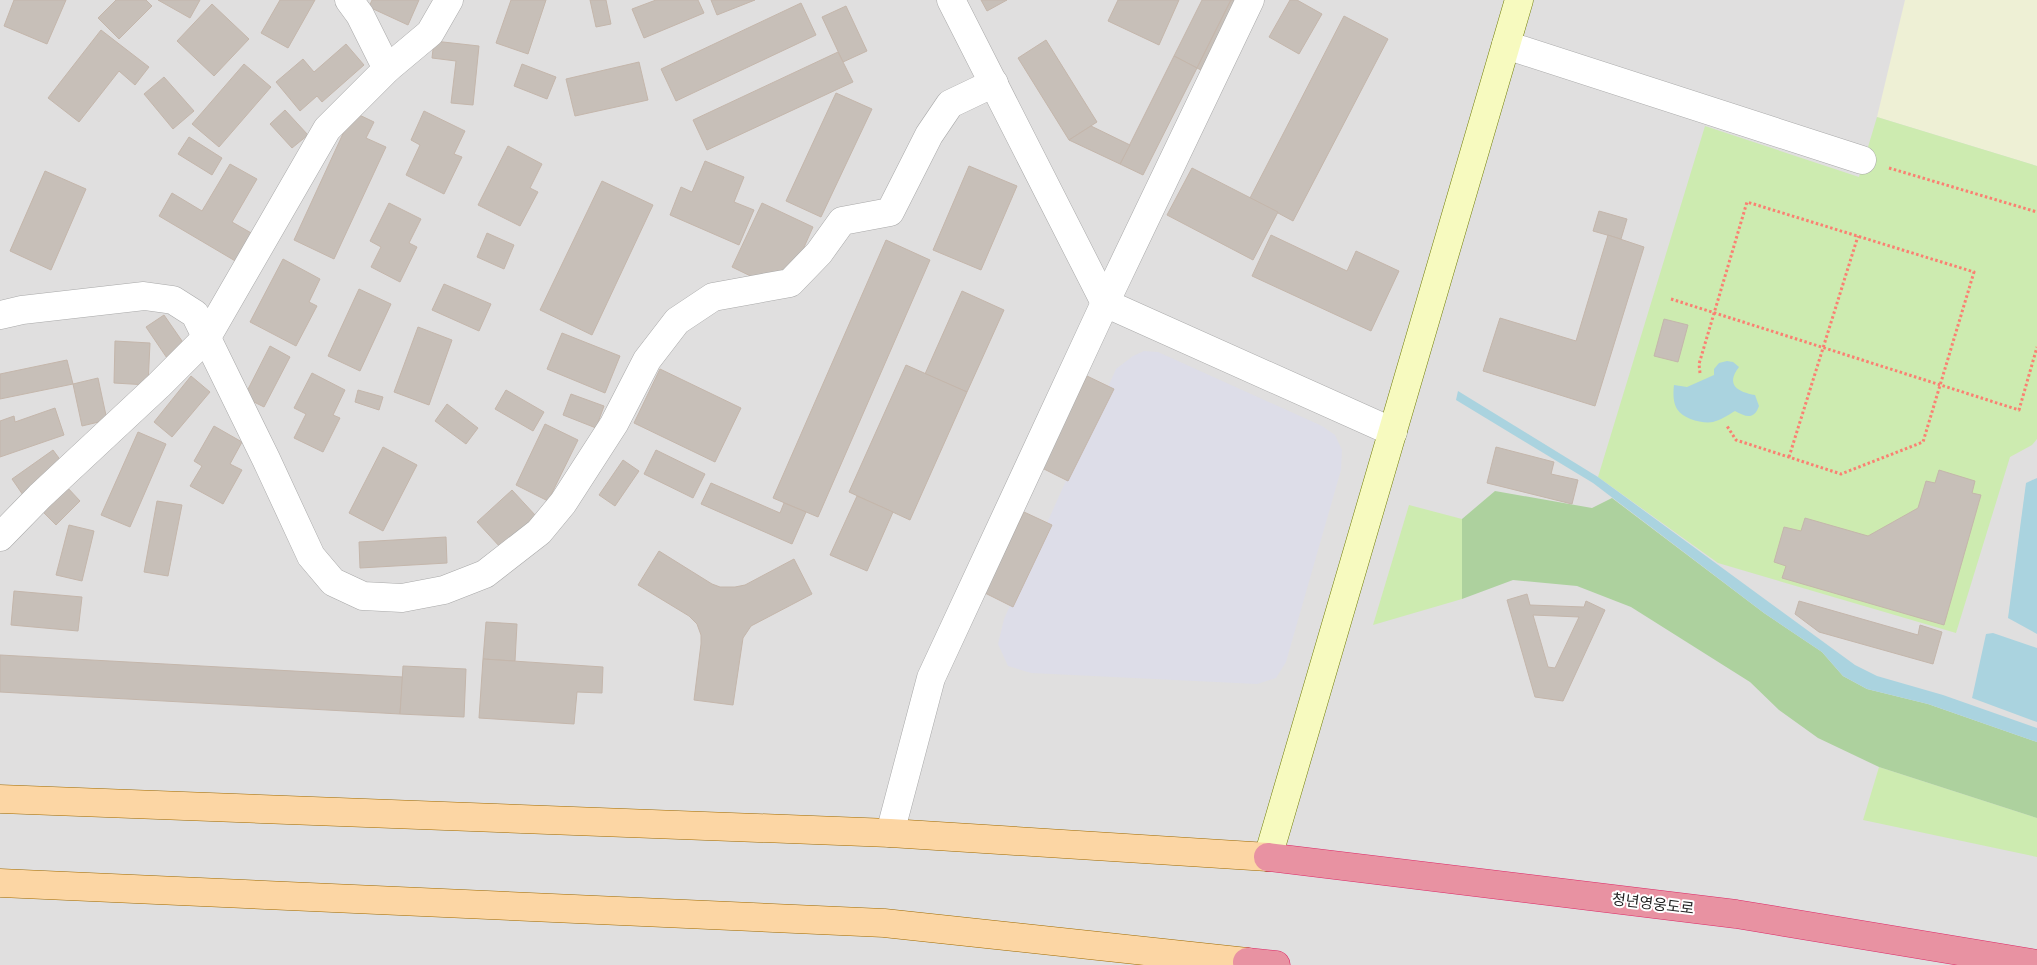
<svg xmlns="http://www.w3.org/2000/svg" width="2037" height="965" font-family="'PT Sans','Noto Sans KR',sans-serif">
	<style>
		.residential { fill: #e0dfdf }
		.farmland { fill: #eef0d5 }
		.grass { fill: #cdebb0 }
		.forest { fill: #add19e }
		.plaza { fill: #dddde8 }
		.water { fill: #aad3df }
		.building { fill: #c7bfb8; stroke: #c4b6ab; fill-rule: evenodd }
		.lines { fill: none; stroke-linecap: round; stroke-linejoin: round }
		.street-casing { stroke: #a9a9a9; stroke-width: 29 }
		.secondary-casing { stroke: #707d05; stroke-width: 29 }
		.primary-casing { stroke: #a06b00; stroke-width: 29 }
		.highway-casing { stroke: #dc2a67; stroke-width: 29 }
		.path { stroke: #fa8072; stroke-width: 3; stroke-dasharray: 2.5 2.5; stroke-linecap: butt }
		.street { stroke: #fff; stroke-width: 28 }
		.secondary { stroke: #f7fabf; stroke-width: 28 }
		.primary { stroke: #fcd6a4; stroke-width: 28 }
		.highway { stroke: #e892a2; stroke-width: 28 }
		.labels { text-anchor: middle; stroke-width: 4; stroke-linejoin: round; paint-order: stroke }
		.street-label { font-size: 15px; fill: #222; stroke: #fff }
	</style>
	<rect width="100%" height="100%" fill="#f2efe9"/>
	<!-- residential -->
	<rect class="residential" x="0" y="0" width="2037" height="965"/>
	<!-- farmland -->
	<polygon class="farmland" points="1905,0 2037,0 2037,166 1877,117"/>
	<!-- grass -->
	<g class="grass">
		<polygon points="1877,117 2037,166 2037,439 2032,445 2010,457 1956,633 1718,563 1598,477 1705,126 1859,177"/>
		<polygon points="1409,505 1462,519 1462,599 1373,625"/>
		<polygon points="1879,767 2037,818 2037,857 1863,820"/>
	</g>
	<!-- forest -->
	<polygon class="forest" points="1495,491 1592,508 1612,498 1764,613 1822,652 1843,676 1867,689 1928,704 2037,742 2037,818 1879,767 1818,738 1779,710 1750,682 1631,607 1577,586 1513,580 1462,599 1462,519"/>
	<!-- plaza -->
	<polygon class="plaza" points="1144,351 1158,352 1322,426 1335,435 1342,450 1341,470 1286,662 1276,678 1257,684 1031,673 1008,666 998,644 1004,619 1116,369 1133,356"/>
	<!-- water -->
	<g class="water">
		<path d="M1727 361 1733 362 1739 367C1725 385 1738 392 1755 395L1759 406C1754 420 1746 417 1735 411 1728 415 1721 420 1713 422 1703 424 1683 419 1677 409 1673 402 1673 393 1674 385L1687 387 1714 375V369L1719 363Z"/>
		<polygon points="1458,391 1598,477 1855,665 1877,676 1943,695 2037,728 2037,742 1928,704 1867,689 1843,676 1822,652 1764,613 1593,483 1456,400"/>
		<polygon points="2037,478 2037,634 2008,618 2026,483"/>
		<polygon points="1993,633 2037,648 2037,722 1972,698 1986,634"/>
	</g>
	<!-- building -->
	<g class="building">
		<polygon points="14,0 66,0 47,44 4,26"/>
		<polygon points="116,0 146,0 152,6 119,39 98,18"/>
		<polygon points="158,0 200,0 190,18"/>
		<polygon points="280,0 315,0 288,48 261,33"/>
		<polygon points="372,0 419,0 408,25 369,7"/>
		<polygon points="511,0 546,0 528,54 496,43"/>
		<polygon points="590,0 606,0 611,24 596,27"/>
		<polygon points="656,0 698,0 704,13 644,38 632,9"/>
		<polygon points="711,0 755,0 717,15"/>
		<polygon points="981,0 1007,0 987,11"/>
		<polygon points="1118,0 1179,0 1159,45 1108,21"/>
		<polygon points="1202,0 1231,0 1197,68 1174,56"/>
		<polygon points="1231,0 1258,0 1219,79 1197,68"/>
		<polygon points="1290,0 1297,0 1322,14 1299,54 1269,37"/>
		<polygon points="801,3 816,35 676,101 661,69"/>
		<polygon points="212,4 249,39 214,76 177,41"/>
		<polygon points="846,6 867,51 843,62 822,17"/>
		<polygon points="1344,16 1388,39 1293,221 1250,198"/>
		<polygon points="101,30 149,67 135,85 119,71 79,122 48,98"/>
		<polygon points="1046,40 1097,122 1069,140 1018,58"/>
		<polygon points="434,41 479,46 473,105 451,103 456,61 432,58"/>
		<polygon points="346,44 364,65 322,102 317,96 300,111 276,82 303,59 314,72"/>
		<polygon points="838,52 853,82 707,150 693,120"/>
		<polygon points="1174,56 1197,68 1143,175 1120,164"/>
		<polygon points="639,62 648,100 575,116 566,79"/>
		<polygon points="244,64 271,87 219,147 192,124"/>
		<polygon points="522,64 556,77 547,99 514,86"/>
		<polygon points="164,77 194,111 173,129 144,94"/>
		<polygon points="836,93 872,109 821,217 786,201"/>
		<polygon points="285,110 308,135 292,148 270,124"/>
		<polygon points="424,111 465,131 454,154 462,157 444,194 406,175 420,145 411,140"/>
		<polygon points="353,112 374,122 366,138 386,147 334,259 294,240"/>
		<polygon points="1091,126 1130,145 1120,164 1069,140"/>
		<polygon points="189,137 222,158 212,175 178,154"/>
		<polygon points="508,146 542,164 530,188 538,192 520,226 478,205"/>
		<polygon points="705,161 744,177 734,202 754,210 739,245 670,215 681,187 692,192"/>
		<polygon points="230,164 257,179 232,222 253,234 237,262 159,216 172,193 202,211"/>
		<polygon points="969,166 1017,186 981,270 933,250"/>
		<polygon points="1192,168 1278,212 1253,260 1167,215"/>
		<polygon points="45,171 86,189 51,270 10,251"/>
		<polygon points="602,181 653,205 592,335 540,310"/>
		<polygon points="389,203 421,219 409,243 417,247 400,282 371,267 381,247 370,241"/>
		<polygon points="762,203 813,227 793,272 765,283 732,267"/>
		<polygon points="1599,211 1627,219 1621,239 1593,231"/>
		<polygon points="487,233 514,245 504,269 477,257"/>
		<polygon points="1271,235 1347,271 1356,251 1399,271 1371,331 1252,276"/>
		<polygon points="1608,235 1644,247 1595,406 1483,371 1500,318 1576,341"/>
		<polygon points="886,240 930,260 818,517 773,498"/>
		<polygon points="283,259 320,279 309,302 317,306 296,346 250,322"/>
		<polygon points="444,284 491,304 479,331 432,310"/>
		<polygon points="359,289 391,304 360,371 328,356"/>
		<polygon points="962,291 1004,310 967,392 925,374"/>
		<polygon points="164,315 189,351 171,364 146,327"/>
		<polygon points="1664,319 1688,325 1678,362 1654,356"/>
		<polygon points="418,327 452,340 429,405 394,392"/>
		<polygon points="562,333 620,356 605,393 547,369"/>
		<polygon points="115,341 150,343 148,385 114,383"/>
		<polygon points="270,346 290,357 264,407 244,397"/>
		<polygon points="67,360 73,384 0,399 0,374"/>
		<polygon points="906,365 967,392 910,520 849,492"/>
		<polygon points="660,369 741,408 715,462 634,423"/>
		<polygon points="312,373 345,390 333,415 340,418 323,452 294,438 306,414 294,408"/>
		<polygon points="191,376 210,392 172,437 154,422"/>
		<polygon points="1087,376 1114,389 1068,481 1042,468"/>
		<polygon points="98,378 107,420 82,426 73,384"/>
		<polygon points="358,390 383,397 379,410 355,402"/>
		<polygon points="506,390 544,412 533,431 495,409"/>
		<polygon points="571,394 604,406 596,428 563,415"/>
		<polygon points="447,404 478,428 466,444 435,421"/>
		<polygon points="55,408 64,435 0,457 0,421 14,416 15,422"/>
		<polygon points="545,424 578,440 548,501 516,485"/>
		<polygon points="214,426 242,442 230,464 242,470 223,504 190,486 202,466 194,461"/>
		<polygon points="138,432 166,444 130,527 101,515"/>
		<polygon points="383,447 417,465 383,531 349,513"/>
		<polygon points="1496,447 1554,462 1551,474 1578,480 1572,504 1487,483"/>
		<polygon points="53,450 64,465 23,495 12,479"/>
		<polygon points="656,450 705,474 693,498 644,474"/>
		<polygon points="623,460 639,471 615,506 599,495"/>
		<polygon points="1939,470 1975,481 1972,493 1981,495 1944,625 1782,578 1786,566 1774,562 1784,527 1801,531 1805,518 1868,536 1918,508 1926,481 1935,483"/>
		<polygon points="711,483 780,513 784,503 806,512 792,544 701,504"/>
		<polygon points="66,486 80,501 56,525 42,511"/>
		<polygon points="512,490 536,516 501,548 477,522"/>
		<polygon points="857,496 893,512 867,571 830,555"/>
		<polygon points="157,501 182,505 168,576 144,572"/>
		<polygon points="1024,512 1052,525 1013,607 985,593"/>
		<polygon points="69,525 94,531 82,581 56,575"/>
		<polygon points="446,537 447,563 360,568 359,542"/>
		<polygon points="659,551 712,584 720,587 735,587 745,585 794,559 812,594 751,626 743,638 733,705 694,700 701,644 701,635 697,624 689,616 638,585"/>
		<polygon points="14,591 82,597 78,631 11,625"/>
		<path d="M1527 594 1530 605 1584 607 1586 601 1605 610 1563 701 1535 697 1507 600ZM1533 615 1579 617 1555 668 1548 667Z"/>
		<polygon points="1799,601 1918,635 1920,625 1942,632 1933,664 1819,632 1795,614"/>
		<polygon points="486,622 517,624 515,661 483,659"/>
		<polygon points="0,655 403,677 400,714 0,692"/>
		<polygon points="483,659 603,667 602,693 577,692 574,724 479,718"/>
		<polygon points="403,666 466,669 464,717 400,714"/>
	</g>
	<g class="lines">
		<defs>
			<g id="street">
				<polyline points="349,0 360,15 387,69"/>
				<polyline points="951,0 1105,303 1393,432"/>
				<polyline points="1506,45 1862,160"/>
				<polyline points="0,315 22,310 144,296 173,300 195,314 266,459 311,556 333,582 363,596 402,598 444,590 485,574 539,532 563,503 614,424 647,360 677,321 713,297 790,283 819,253 842,221 890,212 929,135 950,104 994,83"/>
				<polyline points="0,537 40,496 159,385 207,337 327,129 387,69 430,33 449,0"/>
				<polyline points="890,833 931,678 1105,303 1250,0"/>
			</g>
			<polyline id="secondary" points="1268,857 1519,0"/>
			<g id="primary">
				<polyline points="0,799 890,833 1268,857"/>
				<polyline points="0,883 884,923 1247,962"/>
			</g>
			<g id="highway">
				<polyline points="1268,857 1736,914 2037,964"/>
				<polyline points="1247,962 1276,965"/>
			</g>
		</defs>
		<!-- street casing -->
		<use href="#street" class="street-casing"/>
		<!-- secondary casing -->
		<use href="#secondary" class="secondary-casing"/>
		<!-- primary casing -->
		<use href="#primary" class="primary-casing"/>
		<!-- highway casing -->
		<use href="#highway" class="highway-casing"/>
		<!-- path -->
		<g class="path">
			<polyline points="1889,168 2037,212"/>
			<polyline points="1671,299 2019,410 2037,347"/>
			<polyline points="1700,373 1699,364 1747,202 1974,272 1923,442 1841,474 1736,440 1727,426"/>
			<polyline points="1789,457 1858,236"/>
		</g>
		<!-- street -->
		<use href="#street" class="street"/>
		<!-- secondary -->
		<use href="#secondary" class="secondary"/>
		<!-- primary -->
		<use href="#primary" class="primary"/>
		<!-- highway -->
		<use href="#highway" class="highway"/>
	</g>
	<g class="labels">
		<!-- street labels -->
		<g class="street-label">
			<text transform="translate(1653 904) rotate(7)" y="5">청년영웅도로</text>
		</g>
	</g>
</svg>
